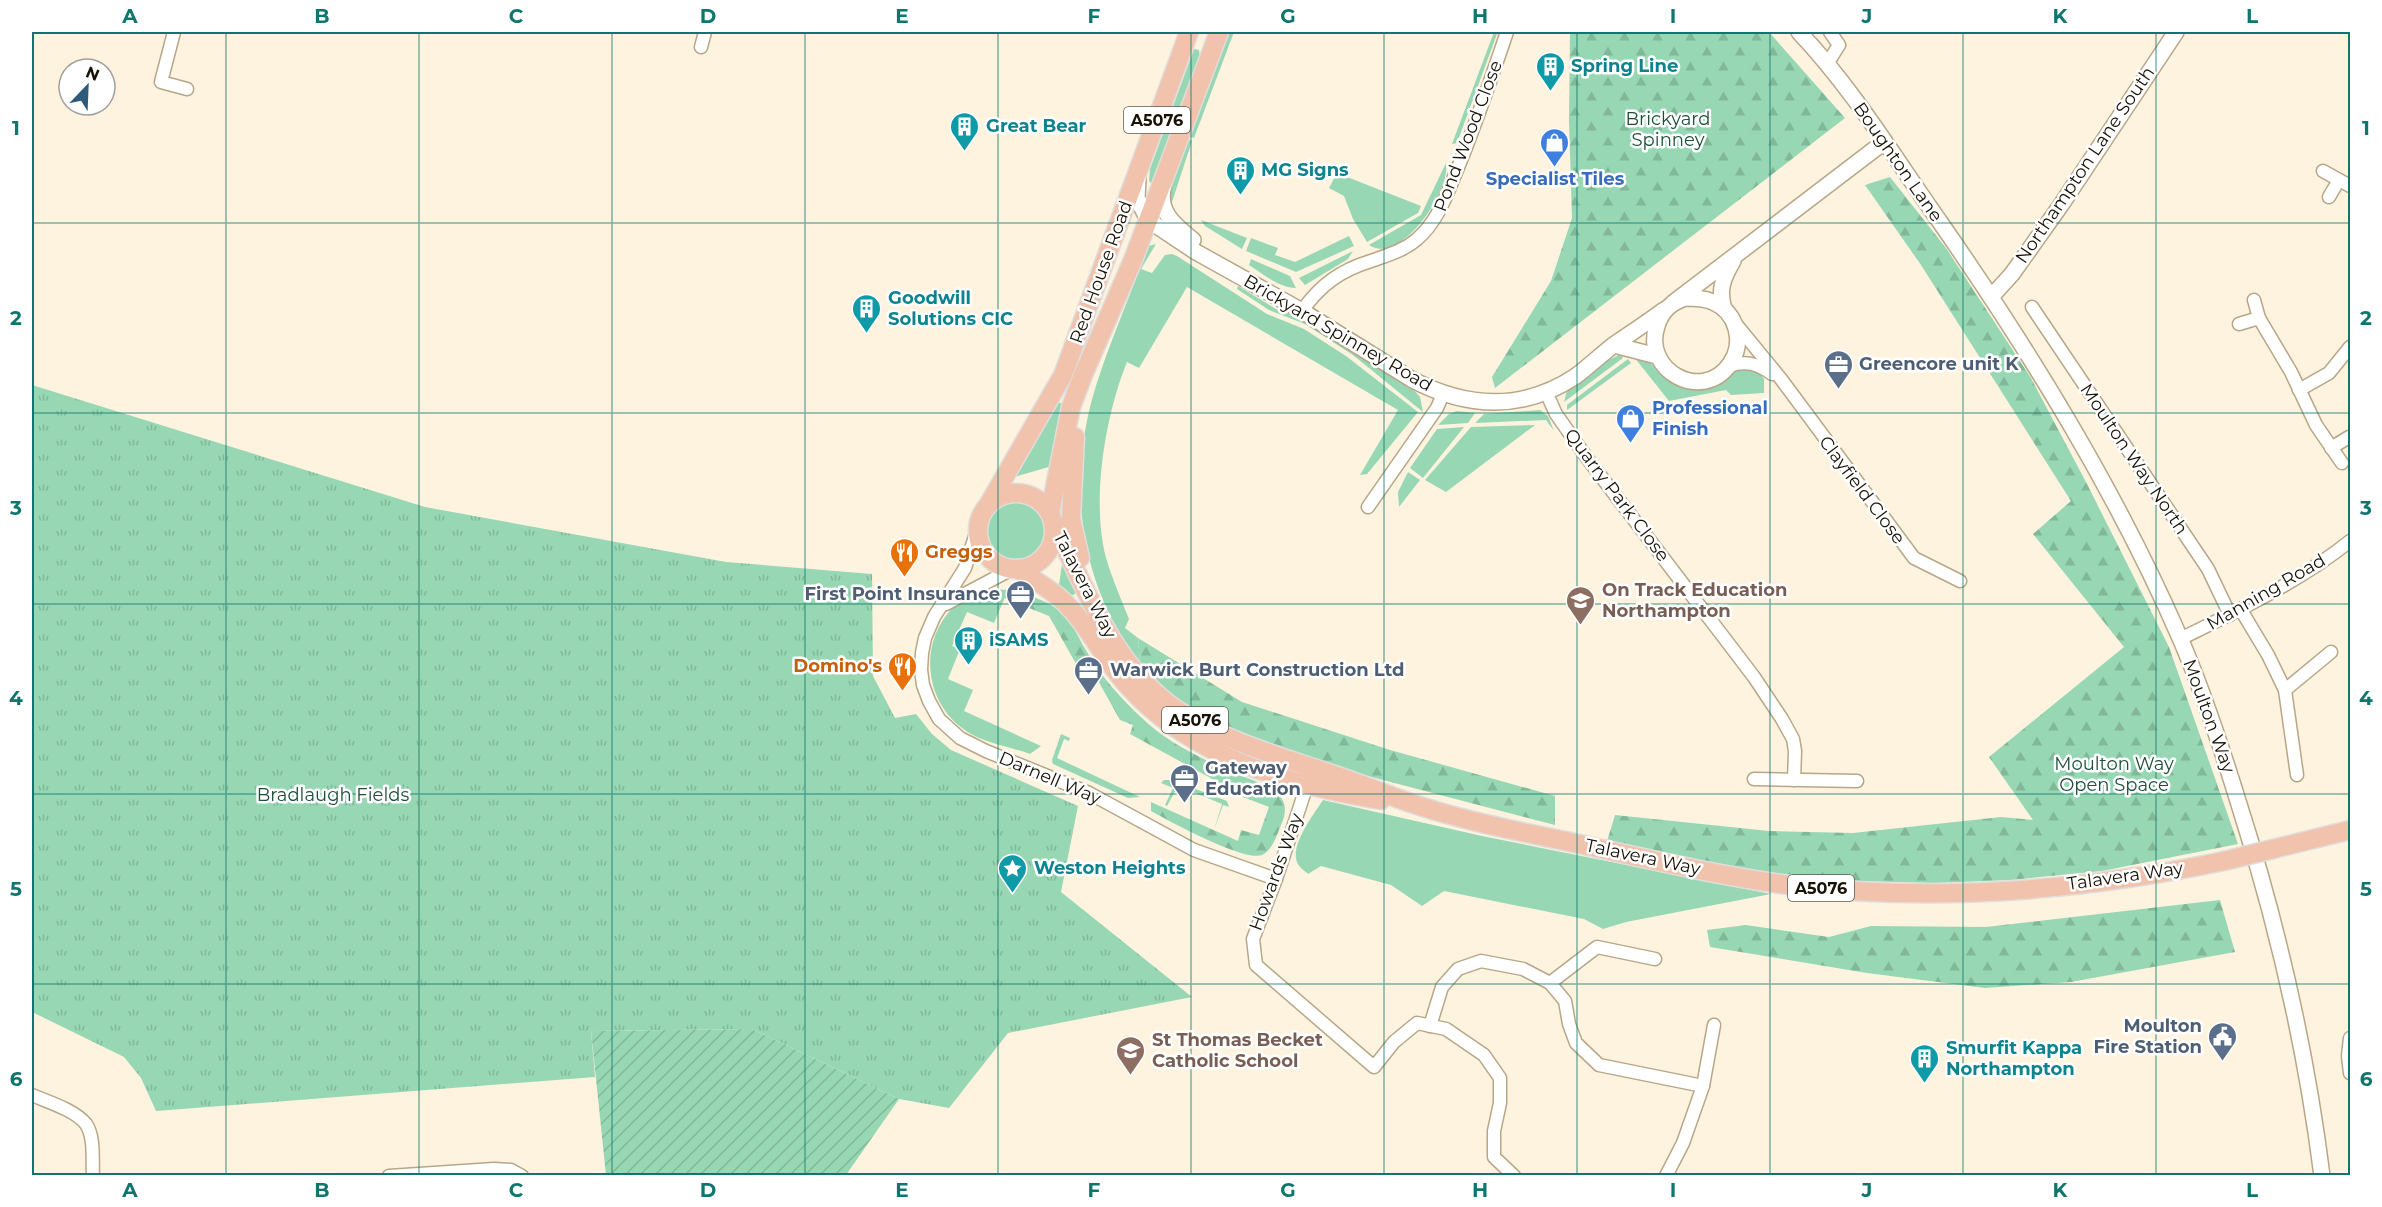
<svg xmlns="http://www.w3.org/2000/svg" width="2382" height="1207" font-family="Montserrat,sans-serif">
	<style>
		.grass { fill: #97d7b4 }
		.forest { fill: url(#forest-firs) }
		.park { fill: url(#park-tufts) }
		.garden { fill: url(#garden-furrows) }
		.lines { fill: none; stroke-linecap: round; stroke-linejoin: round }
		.minor-casing { stroke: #b8a787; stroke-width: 15 }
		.tertiary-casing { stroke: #b8a787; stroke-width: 18 }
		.primary-casing { stroke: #dfdedc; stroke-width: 21 }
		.minor { stroke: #fff; stroke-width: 12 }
		.tertiary { stroke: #fff; stroke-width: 15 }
		.primary { stroke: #f1c2ac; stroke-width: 18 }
		.primary-bridge-casing { stroke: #dfdedc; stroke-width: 21; stroke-linecap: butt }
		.primary-bridge { stroke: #f1c2ac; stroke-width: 18 }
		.grid { fill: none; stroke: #0f766e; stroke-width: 1.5; stroke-opacity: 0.55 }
		.labels { text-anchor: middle; stroke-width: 5; stroke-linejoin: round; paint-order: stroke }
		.shield { fill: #fff; stroke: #5d5951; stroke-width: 1.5 }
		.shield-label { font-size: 16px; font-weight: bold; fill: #181206 }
		.culture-label { font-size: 18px; font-weight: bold; fill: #0d838f; stroke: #fff; text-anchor: start }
		.park-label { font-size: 18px; fill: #1e4f38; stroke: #fff }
		.street-label { font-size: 18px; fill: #181206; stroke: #fff }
		.shop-label { font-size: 18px; font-weight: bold; fill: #366cbe; stroke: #fff }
		.service-label { font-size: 18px; font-weight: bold; fill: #4e5e75; stroke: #fff; text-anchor: start }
		.food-label { font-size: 18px; font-weight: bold; fill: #c56008; stroke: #fff; text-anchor: start }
		.education-label { font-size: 18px; font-weight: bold; fill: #785e54; stroke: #fff; text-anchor: start }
		.neatline { fill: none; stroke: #0f766e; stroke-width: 2 }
		.grid-label { font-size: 20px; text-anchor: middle; font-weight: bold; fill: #0f766e }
	</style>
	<defs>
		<pattern id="forest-firs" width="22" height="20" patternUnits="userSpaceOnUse" patternTransform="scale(1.5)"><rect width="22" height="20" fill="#97d7b4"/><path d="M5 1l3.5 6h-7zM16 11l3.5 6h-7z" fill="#81b899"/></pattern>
		<pattern id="park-tufts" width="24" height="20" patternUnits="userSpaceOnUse" patternTransform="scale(1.5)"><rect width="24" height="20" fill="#97d7b4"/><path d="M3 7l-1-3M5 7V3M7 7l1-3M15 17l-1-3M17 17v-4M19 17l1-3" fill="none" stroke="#81b899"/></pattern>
		<pattern id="garden-furrows" width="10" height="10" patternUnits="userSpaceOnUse" patternTransform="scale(1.5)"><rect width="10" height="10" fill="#97d7b4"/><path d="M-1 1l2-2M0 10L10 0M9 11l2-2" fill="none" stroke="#81b899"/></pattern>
	</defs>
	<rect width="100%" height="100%" fill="#fef3df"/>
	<!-- grass -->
	<g class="grass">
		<polygon points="1227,32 1234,32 1194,138 1189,136"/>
		<polygon points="1494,32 1497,34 1457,143 1452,144"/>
		<polygon points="1194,49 1199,50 1200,58 1152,184 1149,181 1150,169"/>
		<polygon points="1187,139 1192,141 1171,205 1170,187"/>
		<path d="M1446 163C1451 191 1400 266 1369 245L1421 215Z"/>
		<polygon points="1337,173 1421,206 1418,213 1367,242 1353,219 1344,196 1329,188"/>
		<polygon points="1201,220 1247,238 1242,249 1205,226"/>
		<polygon points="1349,236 1354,246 1296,272 1246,251 1251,238 1278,248 1275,255 1295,262"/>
		<path d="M1156 244 1141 269 1152 273 1165 255 1172 254 1177 256 1267 314 1304 329 1346 356 1418 412 1367 474 1360 475 1398 410 1187 287 1139 368 1127 362C1105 416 1091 501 1106 558 1112 578 1121 599 1129 619L1125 628 1138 638 1140 663C1082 589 1068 493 1091 403 1103 359 1122 316 1138 273L1128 287 1145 247Z"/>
		<polygon points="1353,251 1348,259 1305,285 1299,278"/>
		<path d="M1251 259 1290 276 1296 288C1279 288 1263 274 1249 265Z"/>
		<polygon points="1238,286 1276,309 1307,321 1413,389 1420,397 1423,412 1353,355 1305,324 1269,310 1237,289"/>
		<polygon points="1621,354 1623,358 1564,402 1567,390 1605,362"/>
		<polygon points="1634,357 1647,360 1667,379 1680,386 1693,387 1733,368 1756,369 1764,379 1764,393 1731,395 1726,390 1669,401"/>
		<polygon points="1628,359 1631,363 1567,410 1567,405"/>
		<polygon points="1057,402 1066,405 1052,466 1011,478"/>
		<polygon points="1540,410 1548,416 1554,431 1546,420 1475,423 1484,414"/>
		<polygon points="1457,411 1475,413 1468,423 1438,425 1449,414"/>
		<polygon points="1535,425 1446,492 1425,480 1471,427"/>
		<polygon points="1464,427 1423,478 1410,468 1437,429"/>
		<polygon points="1408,472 1420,480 1399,507 1398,492"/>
		<circle cx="1016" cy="531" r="29"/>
		<polygon points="1064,550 1080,591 1071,596 1059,585"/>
		<path d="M991 589 1008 590 994 623 967 612 952 646 960 649 948 679 973 690 964 711 1041 746 1030 754C1008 746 981 743 962 728 922 698 919 637 957 604 967 596 979 592 991 589Z"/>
		<polygon points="1061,734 1070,738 1069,741 1064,739 1057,758 1140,797 1128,798 1053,764 1052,760"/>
		<polygon points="1164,780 1172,780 1227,801 1229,807 1223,805 1214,830 1222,804 1178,786 1167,806 1165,805 1173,788 1161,783"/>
		<path d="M1323 800 1482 836 1771 894 1626 922 1603 929 1584 919 1444 891 1422 906 1391 885 1321 866 1308 874C1305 871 1300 868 1298 864 1288 847 1314 814 1323 800Z"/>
	</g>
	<!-- forest -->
	<g class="forest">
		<polygon points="1570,32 1769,32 1845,118 1495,388 1492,377 1551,281 1572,218 1569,120"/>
		<polygon points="1890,177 1946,248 2031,378 2087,484 2169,647 2238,844 2102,871 2010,880 1934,883 1858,881 1794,876 1704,862 1607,841 1615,815 1769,831 1853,833 2001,817 2033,820 1989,757 2124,647 2033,534 2071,501 1921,265 1865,185"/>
		<path d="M1008 590C1025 594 1049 600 1062 613 1073 624 1079 639 1087 652 1102 677 1121 699 1143 719 1178 752 1228 770 1272 788 1283 797 1288 806 1283 820 1278 831 1274 849 1262 855 1244 862 1169 821 1151 811V802L1238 841 1241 830 1259 835 1269 807 1235 794 1227 787 1130 734 1133 725 1120 720 1096 677 1075 662 1049 616 1004 598Z"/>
		<polygon points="1138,638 1242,702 1390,750 1555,796 1555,825 1364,775 1242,736 1181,704 1140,663"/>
		<polygon points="2220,900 2235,952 2071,982 1985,988 1867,973 1710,947 1707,930 1746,925 1829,937 1871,926 1986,927"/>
	</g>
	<!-- park -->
	<polygon class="park" points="32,385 425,507 726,562 872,574 873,676 895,718 916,714 932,734 951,750 1078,806 1061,892 1192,997 1008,1033 949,1108 899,1099 752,1029 591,1031 595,1077 156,1111 141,1078 124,1057 32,1012"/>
	<!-- garden -->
	<polygon class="garden" points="752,1029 899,1099 846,1175 606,1175 591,1031"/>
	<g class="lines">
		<defs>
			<g id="minor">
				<polyline points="174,32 161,82 187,89"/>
				<polyline points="701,47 705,32"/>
				<polyline points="1827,64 1839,45 1830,32"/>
				<polyline points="2323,171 2350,186"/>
				<polyline points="2329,197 2339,180"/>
				<polyline points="2254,300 2259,318 2291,372 2316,425 2342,463"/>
				<polyline points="2032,307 2208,569 2230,615"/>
				<path d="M1302 311C1320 285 1341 270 1371 261 1387 255 1403 251 1416 240 1439 221 1448 191 1459 165 1477 121 1492 76 1507 32"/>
				<polyline points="1735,323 1781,379 1914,558 1960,581"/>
				<polyline points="2239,324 2259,318"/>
				<path d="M1729 366C1746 360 1758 364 1772 374"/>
				<polyline points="2299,390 2329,373 2350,347"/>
				<polyline points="1546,392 1556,414 1587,458 1754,677 1782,719 1793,739 1795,751 1794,780"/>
				<polyline points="2331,448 2349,437"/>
				<polyline points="1368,507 1437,408 1443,394"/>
				<polyline points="977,530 965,568 934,617 925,638 922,653 921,670 923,685 929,701 939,719 960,738 986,751 1089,793 1194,850 1276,879"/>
				<polyline points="946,604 1012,569"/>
				<polyline points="2241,610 2268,655 2285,690 2297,775"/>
				<path d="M2180 639C2239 610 2299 582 2350 541"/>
				<polyline points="2285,690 2331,652"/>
				<polyline points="1754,779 1857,781"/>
				<polyline points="1307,785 1276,879 1253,939 1256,965 1374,1067 1394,1042 1417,1023 1446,1029 1484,1055 1500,1078 1500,1103 1494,1131 1494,1157 1514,1176"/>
				<polyline points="1550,983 1597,947 1655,959"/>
				<polyline points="1430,1026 1442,987 1458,969 1481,961 1523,969 1550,983 1565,1001 1569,1024 1576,1043 1599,1065 1703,1086"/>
				<polyline points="2350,1038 2348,1056 2350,1073"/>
				<path d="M32 1095C48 1102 75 1110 86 1124 95 1137 92 1161 93 1176"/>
				<polyline points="389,1176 494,1169 511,1170 522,1176"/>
				<polyline points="1666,1176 1683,1143 1703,1086 1714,1025"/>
			</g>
			<g id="tertiary">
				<path d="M1799 32C1853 89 1894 157 1940 222 2031 353 2116 491 2180 638 2203 691 2221 746 2238 801 2277 923 2306 1048 2322 1176"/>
				<path d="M1138 179 1137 198 1148 220 1196 252 1302 311 1411 379C1466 408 1522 412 1576 376 1589 366 1602 354 1615 344 1631 333 1648 322 1664 310"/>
				<path d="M1163 189C1158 213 1176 226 1193 240"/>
				<polyline points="1992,296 2012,274 2061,205 2176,32"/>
				<path d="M1685 298C1695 298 1704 298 1713 302 1737 312 1745 343 1730 364 1702 404 1642 370 1657 326 1662 310 1671 303 1685 298Z"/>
				<polyline points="1673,303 1884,142"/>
				<path d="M1724 309C1718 290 1723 278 1733 261"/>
				<polyline points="1614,345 1657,356"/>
			</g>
			<g id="primary">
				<polyline points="1075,437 1071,519 1080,558"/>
				<circle cx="1016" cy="531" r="38"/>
				<polyline points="990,502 1063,375 1189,32"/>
				<polyline points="1050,512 1071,407 1083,375 1133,260 1219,32"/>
				<path d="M1054 524C1086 589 1112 664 1174 708 1225 743 1286 758 1343 778 1370 787 1396 799 1423 807 1476 824 1534 834 1588 846 1652 860 1716 875 1781 884 1927 903 2080 891 2224 861"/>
				<path d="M1018 569C1035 581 1056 592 1069 607 1092 631 1106 663 1129 687 1193 758 1290 785 1381 800"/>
				<polyline points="2273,849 2350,830"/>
			</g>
		</defs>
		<!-- minor casing -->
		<use href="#minor" class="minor-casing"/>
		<!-- tertiary casing -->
		<use href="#tertiary" class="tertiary-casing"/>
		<!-- primary casing -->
		<use href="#primary" class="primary-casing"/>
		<!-- minor -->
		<use href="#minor" class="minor"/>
		<!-- tertiary -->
		<use href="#tertiary" class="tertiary"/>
		<!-- primary -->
		<use href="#primary" class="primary"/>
		<defs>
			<polyline id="primary-bridge" points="2224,861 2273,849"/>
		</defs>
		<!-- primary-bridge casing -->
		<use href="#primary-bridge" class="primary-bridge-casing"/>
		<!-- primary-bridge -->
		<use href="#primary-bridge" class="primary-bridge"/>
	</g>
	<!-- grid -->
	<path class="grid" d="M226 32V1176M419 32V1176M612 32V1176M805 32V1176M998 32V1176M1191 32V1176M1384 32V1176M1577 32V1176M1770 32V1176M1963 32V1176M2156 32V1176M32 223H2350M32 413H2350M32 604H2350M32 794H2350M32 984H2350"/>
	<!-- icons -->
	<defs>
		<symbol id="building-pin" viewBox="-11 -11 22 30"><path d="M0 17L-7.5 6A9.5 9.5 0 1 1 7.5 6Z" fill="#0f9aa8" stroke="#fff"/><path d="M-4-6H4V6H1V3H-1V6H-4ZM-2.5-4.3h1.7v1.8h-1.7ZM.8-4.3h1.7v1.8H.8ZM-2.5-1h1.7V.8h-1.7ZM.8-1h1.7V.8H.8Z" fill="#fff"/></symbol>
		<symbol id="shop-pin" viewBox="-11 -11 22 30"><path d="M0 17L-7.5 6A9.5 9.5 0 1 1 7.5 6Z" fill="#3f7fe0" stroke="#fff"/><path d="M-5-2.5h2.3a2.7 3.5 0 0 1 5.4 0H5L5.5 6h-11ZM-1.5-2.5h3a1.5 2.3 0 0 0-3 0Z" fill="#fff"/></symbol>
		<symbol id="office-pin" viewBox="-11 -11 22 30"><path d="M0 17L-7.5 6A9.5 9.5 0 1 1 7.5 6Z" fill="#5c6f8a" stroke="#fff"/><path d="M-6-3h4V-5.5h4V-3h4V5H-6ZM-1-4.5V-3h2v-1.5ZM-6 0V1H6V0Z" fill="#fff"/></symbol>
		<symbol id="restaurant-pin" viewBox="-11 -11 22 30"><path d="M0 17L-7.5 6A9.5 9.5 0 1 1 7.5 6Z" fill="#e8710a" stroke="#fff"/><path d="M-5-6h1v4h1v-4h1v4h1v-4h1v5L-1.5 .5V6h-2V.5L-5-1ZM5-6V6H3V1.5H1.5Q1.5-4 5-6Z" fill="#fff"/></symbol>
		<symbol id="school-pin" viewBox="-11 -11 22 30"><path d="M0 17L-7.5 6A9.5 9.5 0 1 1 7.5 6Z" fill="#8d6e63" stroke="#fff"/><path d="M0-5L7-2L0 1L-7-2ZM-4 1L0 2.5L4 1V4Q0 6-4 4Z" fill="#fff"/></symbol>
		<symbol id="sight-pin" viewBox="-11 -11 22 30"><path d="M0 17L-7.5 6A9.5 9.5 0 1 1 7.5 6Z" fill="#0f9aa8" stroke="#fff"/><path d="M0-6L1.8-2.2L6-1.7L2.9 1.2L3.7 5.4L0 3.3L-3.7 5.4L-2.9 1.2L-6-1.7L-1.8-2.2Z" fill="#fff"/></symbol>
		<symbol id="civic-pin" viewBox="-11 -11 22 30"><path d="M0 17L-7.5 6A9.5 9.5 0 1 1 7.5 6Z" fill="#5c6f8a" stroke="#fff"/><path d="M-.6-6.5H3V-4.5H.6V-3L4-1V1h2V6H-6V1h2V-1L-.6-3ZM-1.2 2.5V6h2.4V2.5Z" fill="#fff"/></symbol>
	</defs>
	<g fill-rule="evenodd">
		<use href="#building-pin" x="1534" y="50" width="33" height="45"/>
		<use href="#building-pin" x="948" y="110" width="33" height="45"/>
		<use href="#shop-pin" x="1538" y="126" width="33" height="45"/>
		<use href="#building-pin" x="1224" y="154" width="33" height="45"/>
		<use href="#building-pin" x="850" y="292" width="33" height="45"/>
		<use href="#office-pin" x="1822" y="348" width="33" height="45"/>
		<use href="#shop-pin" x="1614" y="402" width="33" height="45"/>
		<use href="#restaurant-pin" x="888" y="536" width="33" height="45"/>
		<use href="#office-pin" x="1004" y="578" width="33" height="45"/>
		<use href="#school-pin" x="1564" y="584" width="33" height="45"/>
		<use href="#building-pin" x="952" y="624" width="33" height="45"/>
		<use href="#restaurant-pin" x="886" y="650" width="33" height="45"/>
		<use href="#office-pin" x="1072" y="654" width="33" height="45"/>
		<use href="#office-pin" x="1168" y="762" width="33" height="45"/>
		<use href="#sight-pin" x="996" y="852" width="33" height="45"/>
		<use href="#civic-pin" x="2206" y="1020" width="33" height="45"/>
		<use href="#school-pin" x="1114" y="1034" width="33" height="45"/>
		<use href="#building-pin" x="1908" y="1042" width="33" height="45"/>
	</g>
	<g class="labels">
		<!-- shield labels -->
		<g class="shield">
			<rect x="1124" y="107" width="66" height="26" rx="4.5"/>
			<rect x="1162" y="707" width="66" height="26" rx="4.5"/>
			<rect x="1788" y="875" width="66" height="26" rx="4.5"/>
		</g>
		<g class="shield-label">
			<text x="1157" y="126">A5076</text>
			<text x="1195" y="726">A5076</text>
			<text x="1821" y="894">A5076</text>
		</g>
		<!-- culture labels -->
		<g class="culture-label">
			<text x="1571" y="72">Spring Line</text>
			<text x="986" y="132">Great Bear</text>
			<text x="1261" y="176">MG Signs</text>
			<text x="888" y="304">Goodwill<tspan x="888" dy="21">Solutions CIC</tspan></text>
			<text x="989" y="646">iSAMS</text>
			<text x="1034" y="874">Weston Heights</text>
			<text x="1946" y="1054">Smurfit Kappa<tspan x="1946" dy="21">Northampton</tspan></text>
		</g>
		<!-- park labels -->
		<g class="park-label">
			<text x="1668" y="125">Brickyard<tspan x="1668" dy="21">Spinney</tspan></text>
			<text x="2114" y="770">Moulton Way<tspan x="2114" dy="21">Open Space</tspan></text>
			<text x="333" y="801">Bradlaugh Fields</text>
		</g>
		<!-- street labels -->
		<g class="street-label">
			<text transform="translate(1468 136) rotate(-69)" y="6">Pond Wood Close</text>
			<text transform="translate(1898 162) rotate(55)" y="6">Boughton Lane</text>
			<text transform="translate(2085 165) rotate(-56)" y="6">Northampton Lane South</text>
			<text transform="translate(1101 272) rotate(-70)" y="6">Red House Road</text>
			<text transform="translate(1338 333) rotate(30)" y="6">Brickyard Spinney Road</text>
			<text transform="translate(2134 459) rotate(56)" y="6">Moulton Way North</text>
			<text transform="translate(1862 490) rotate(53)" y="6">Clayfield Close</text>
			<text transform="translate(1617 495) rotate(53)" y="6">Quarry Park Close</text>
			<text transform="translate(1085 585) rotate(63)" y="6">Talavera Way</text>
			<text transform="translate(2266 592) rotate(-30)" y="6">Manning Road</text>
			<text transform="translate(2209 716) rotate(70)" y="6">Moulton Way</text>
			<text transform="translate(1050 778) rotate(23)" y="6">Darnell Way</text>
			<text transform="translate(1643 857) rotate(12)" y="6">Talavera Way</text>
			<text transform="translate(1276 872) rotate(-70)" y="6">Howards Way</text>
			<text transform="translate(2125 876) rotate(-8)" y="6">Talavera Way</text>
		</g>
		<!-- shop labels -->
		<g class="shop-label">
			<text x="1555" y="185">Specialist Tiles</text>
			<text x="1652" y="414" text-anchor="start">Professional<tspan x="1652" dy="21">Finish</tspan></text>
		</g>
		<!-- service labels -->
		<g class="service-label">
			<text x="1859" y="370">Greencore unit K</text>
			<text x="1000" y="600" text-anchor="end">First Point Insurance</text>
			<text x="1110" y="676">Warwick Burt Construction Ltd</text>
			<text x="1205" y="774">Gateway<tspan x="1205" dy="21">Education</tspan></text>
			<text x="2202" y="1032" text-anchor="end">Moulton<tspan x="2202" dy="21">Fire Station</tspan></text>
		</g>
		<!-- food labels -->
		<g class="food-label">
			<text x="925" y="558">Greggs</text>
			<text x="882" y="672" text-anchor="end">Domino's</text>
		</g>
		<!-- education labels -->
		<g class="education-label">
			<text x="1602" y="596">On Track Education<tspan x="1602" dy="21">Northampton</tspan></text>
			<text x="1152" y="1046">St Thomas Becket<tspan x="1152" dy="21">Catholic School</tspan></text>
		</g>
	</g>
	<!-- border -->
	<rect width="2382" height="1207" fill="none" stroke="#ffffff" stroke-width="66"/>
	<!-- north arrow -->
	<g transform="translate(87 87) rotate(23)"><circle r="28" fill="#ffffff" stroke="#a3a09b" stroke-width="1.5"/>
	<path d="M0-4.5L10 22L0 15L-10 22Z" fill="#2d5a7a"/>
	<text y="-9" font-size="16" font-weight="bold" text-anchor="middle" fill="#181206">N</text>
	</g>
	<rect x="33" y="33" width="2316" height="1141" class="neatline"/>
	<g class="grid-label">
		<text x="130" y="23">A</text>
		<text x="322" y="23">B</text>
		<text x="516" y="23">C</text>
		<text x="708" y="23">D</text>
		<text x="902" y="23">E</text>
		<text x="1094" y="23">F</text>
		<text x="1288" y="23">G</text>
		<text x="1480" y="23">H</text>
		<text x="1673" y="23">I</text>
		<text x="1867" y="23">J</text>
		<text x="2060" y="23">K</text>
		<text x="2252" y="23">L</text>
		<text x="16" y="135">1</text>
		<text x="2366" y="135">1</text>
		<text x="16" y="325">2</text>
		<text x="2366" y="325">2</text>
		<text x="16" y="515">3</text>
		<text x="2366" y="515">3</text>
		<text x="16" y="705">4</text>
		<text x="2366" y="705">4</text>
		<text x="16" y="896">5</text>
		<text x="2366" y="896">5</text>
		<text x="16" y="1086">6</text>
		<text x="2366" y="1086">6</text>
		<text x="130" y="1197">A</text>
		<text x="322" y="1197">B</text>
		<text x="516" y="1197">C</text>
		<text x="708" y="1197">D</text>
		<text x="902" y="1197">E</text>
		<text x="1094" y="1197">F</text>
		<text x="1288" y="1197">G</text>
		<text x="1480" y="1197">H</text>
		<text x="1673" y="1197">I</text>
		<text x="1867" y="1197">J</text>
		<text x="2060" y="1197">K</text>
		<text x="2252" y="1197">L</text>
	</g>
</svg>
